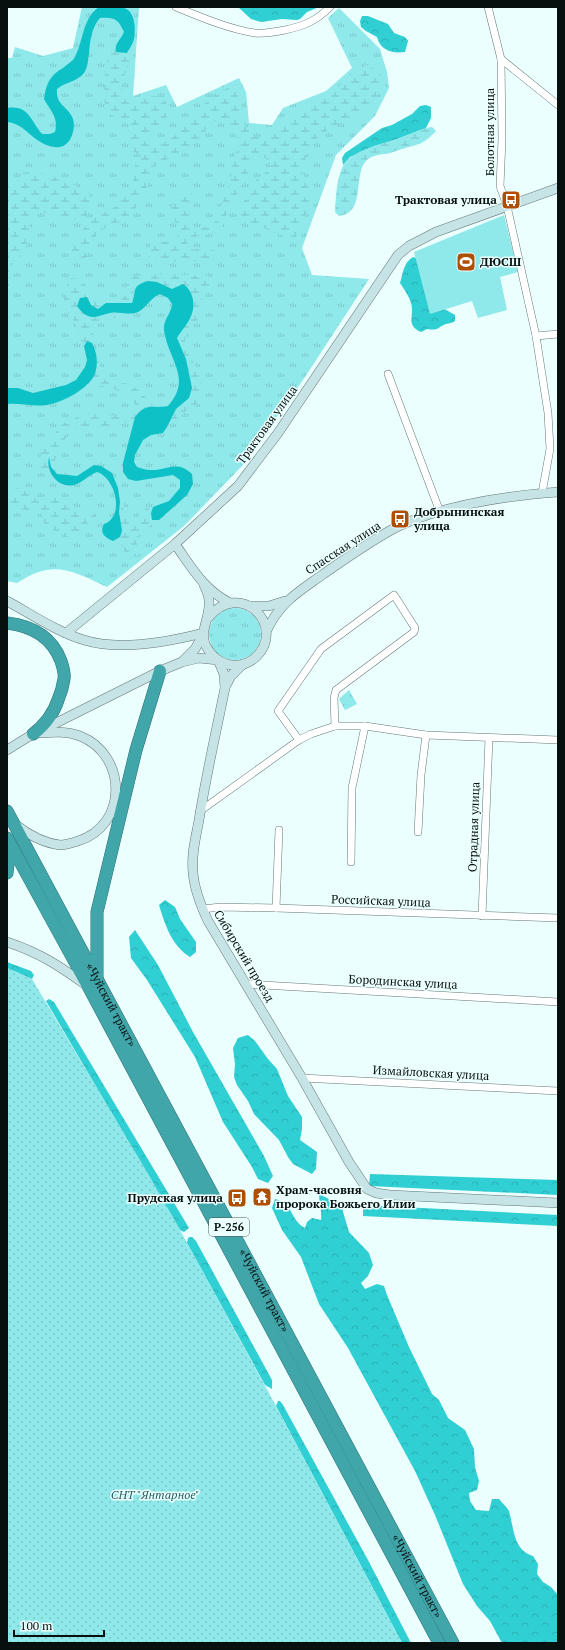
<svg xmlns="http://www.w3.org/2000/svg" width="565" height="1650" font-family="'PT Serif',serif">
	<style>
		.grass { fill: url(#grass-tufts) }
		.forest { fill: url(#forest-crowns) }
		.wetland { fill: url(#wetland-marsh) }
		.garden { fill: url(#garden-dots) }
		.pitch { fill: #8fe8ea }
		.water { fill: #0ec1c6 }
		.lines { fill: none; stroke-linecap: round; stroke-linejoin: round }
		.street-casing { stroke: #657677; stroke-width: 8 }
		.secondary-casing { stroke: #657677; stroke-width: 10 }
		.highway-casing { stroke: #2d7174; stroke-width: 13 }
		.street { stroke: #fff; stroke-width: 7 }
		.secondary { stroke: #c6e4e6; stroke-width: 9 }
		.highway { stroke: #41a6aa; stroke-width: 12 }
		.labels { text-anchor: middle; stroke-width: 3; stroke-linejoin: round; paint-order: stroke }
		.shield { fill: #ebffff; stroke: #4c5757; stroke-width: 1 }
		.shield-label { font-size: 11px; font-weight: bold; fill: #080f0f }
		.street-label { font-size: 12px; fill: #080f0f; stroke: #ebffff }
		.poi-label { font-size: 12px; font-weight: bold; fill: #080f0f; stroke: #ebffff; text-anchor: start }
		.park-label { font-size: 12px; font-style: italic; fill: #246063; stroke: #ebffff }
	</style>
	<defs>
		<pattern id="grass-tufts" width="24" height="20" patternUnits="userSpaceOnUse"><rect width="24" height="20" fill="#8fe8ea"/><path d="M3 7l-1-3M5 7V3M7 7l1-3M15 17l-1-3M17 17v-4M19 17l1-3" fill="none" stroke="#7ac6c8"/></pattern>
		<pattern id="forest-crowns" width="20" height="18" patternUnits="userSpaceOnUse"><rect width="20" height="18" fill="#30cfd4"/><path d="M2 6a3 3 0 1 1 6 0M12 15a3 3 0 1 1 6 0" fill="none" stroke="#29b1b5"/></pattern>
		<pattern id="wetland-marsh" width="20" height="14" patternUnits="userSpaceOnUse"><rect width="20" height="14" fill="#8fe8ea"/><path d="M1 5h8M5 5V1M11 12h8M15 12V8" fill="none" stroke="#7ac6c8"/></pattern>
		<pattern id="garden-dots" width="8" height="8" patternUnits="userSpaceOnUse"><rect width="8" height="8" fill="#8fe8ea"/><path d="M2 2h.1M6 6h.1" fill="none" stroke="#7ac6c8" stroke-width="1.8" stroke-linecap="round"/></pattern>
	</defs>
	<rect width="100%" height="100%" fill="#ebffff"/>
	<!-- grass -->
	<g class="grass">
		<path d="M82 7 139 8 133 96 166 85 177 107 239 78 246 92 249 123 272 125 283 108 326 91 352 68 328 18 339 8 380 49 387 72 389 88 375 116 336 155 302 248 312 275 369 279 305 377 242 466 184 526 107 587C71 570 53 559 17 583L7 581V58H12L15 47 43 56 73 48Z"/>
		<circle cx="235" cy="634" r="26"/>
		<polygon points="349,690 357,704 345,710 339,699"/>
	</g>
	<!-- forest -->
	<g class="forest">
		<polygon points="238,7 319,7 307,12 300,19 297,20 282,19 261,22 251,19"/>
		<path d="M362 16H368L388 24 394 33 405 37 408 41 405 52C392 54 380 50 377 37L366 31 361 27 360 21Z"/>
		<polygon points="426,105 431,107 431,118 426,128 350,157 343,165 342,158 345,153 382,128 392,125 412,114 420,106"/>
		<path d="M413 257 423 260 441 307 455 315V321C452 323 450 323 446 324 437 327 440 331 427 329L421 332C405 325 415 316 411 303 409 296 404 289 400 283 403 274 403 263 413 257Z"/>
		<path d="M165 900 175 907 180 919 196 942V952L190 957C172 946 165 925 159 905Z"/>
		<polygon points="135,930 158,965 193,1032 264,1156 273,1176 268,1183 258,1179 252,1167 223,1122 195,1057 147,980 131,958 129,937"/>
		<polygon points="7,962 31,971 34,975 32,979 7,968"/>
		<polygon points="49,999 54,1002 189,1228 184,1232 180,1230 46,1001"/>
		<polygon points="248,1035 255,1041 268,1059 277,1069 288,1096 302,1117 302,1129 300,1140 317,1152 316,1169 312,1174 293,1164 288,1157 279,1140 254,1114 248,1101 237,1085 234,1077 235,1064 233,1048 238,1038"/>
		<polygon points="370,1174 558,1180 558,1195 369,1186"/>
		<path d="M319 1194 341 1205 349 1232 369 1253 373 1265 368 1276 361 1283 365 1289 377 1284 384 1286 387 1295 409 1347 432 1394 439 1400 448 1418 465 1430 474 1449 475 1467 479 1481 477 1490 469 1493 470 1501 476 1510 489 1511 492 1499H499C502 1503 507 1507 509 1511 514 1528 513 1550 533 1556L538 1564 537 1574 543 1582 551 1587 558 1595V1643H502L490 1621 477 1606 463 1584 435 1515 415 1471 348 1348 319 1304 301 1257 282 1230 272 1208 275 1199C294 1204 290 1220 305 1228L307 1222 312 1218 321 1220C322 1211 319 1203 319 1194Z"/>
		<polygon points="363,1205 558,1215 558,1226 363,1216"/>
		<polygon points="190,1237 192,1237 196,1241 272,1380 272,1389 265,1385 187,1243 188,1238"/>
		<polygon points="278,1401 280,1401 283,1405 368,1560 411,1643 402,1643 276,1406"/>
	</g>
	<!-- wetland -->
	<g class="wetland">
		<path d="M116 43 115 48 126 53 131 46C133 63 117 82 123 97 124 101 130 104 135 104 142 103 145 96 155 96 168 96 171 111 165 121 161 127 153 131 148 135V141C150 142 154 144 157 144 176 145 200 104 215 94 220 90 226 88 232 87L237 89 241 120 253 136 262 137 275 132 294 120 321 95 333 92 357 69 367 65C371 67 376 69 379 74 386 85 377 105 367 112 362 115 356 116 350 118 340 123 324 131 316 139 307 147 305 161 302 172L311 193 303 224 296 237 288 238 264 228 251 225 240 216 242 203 255 189 256 180 272 167 269 160 261 156 254 159 240 190 228 210 223 225 218 232 189 238 187 244 193 250 205 247 219 252 222 259 210 261 160 262 149 259 146 251 153 242H167L176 239 179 234 171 208 176 196 185 188 192 191C194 202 189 212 189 223L196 228 208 227 215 222 229 185 232 171 231 162 242 142 233 133 230 122C213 111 204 135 194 144 183 153 170 159 157 163L143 196 128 220C112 223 99 228 91 243 88 249 87 256 84 262L74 260 71 253 73 246 82 230 92 220 116 206 133 182 136 160 142 155 132 151C127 140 126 135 131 124L111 115 105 105 104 81 109 52Z"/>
		<path d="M432 127 436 131C423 145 419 144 402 149 398 150 394 152 390 153 382 155 373 154 367 160 352 174 367 213 339 216L335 212C336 197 336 180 343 166 350 151 384 143 400 138 410 135 420 128 432 127Z"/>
		<path d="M32 171C52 176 73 181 89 194L91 204 86 216 77 219 64 217 45 213H37L30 220C29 231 30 244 22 253 17 259 12 261 11 269 10 277 16 286 7 292V186L13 187 23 173Z"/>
		<path d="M160 274 208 276 215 285 202 296C202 304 202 311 199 318 195 325 187 329 185 338 183 352 203 371 202 387 201 393 198 399 196 405L186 411 167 427 176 409 187 401 192 388 186 359 177 338V285L172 289 165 286 139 284 134 290 132 303H117L126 295V280L137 276Z"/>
		<path d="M71 278C85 279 86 287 94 296 97 299 102 301 106 303L98 309 91 305 89 316C100 317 108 313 120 313L118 316 113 319 99 322 95 325 93 330 95 342 98 354 101 375 103 379 108 381 128 384 136 388 153 405C142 407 133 418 132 428L126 422H119L108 427 83 426 69 431 55 459 57 474 48 462 54 479 61 483C48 478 36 469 41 454 43 447 49 441 53 436 57 431 60 425 66 422 72 419 81 415 89 414 102 412 132 423 135 404L130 396 123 392 103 386H95L72 398 63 400 76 393 95 349 92 343 87 341 84 346C78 338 78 330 75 322 73 319 71 317 69 314 62 302 62 289 71 278Z"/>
		<path d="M17 488C29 489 34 501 46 504 61 484 62 507 74 511 82 514 86 508 96 514L97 521 95 523H88C85 526 84 531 81 534 73 543 49 529 43 522V516L39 512 9 507C4 499 9 492 17 488Z"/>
		<path d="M118 488C121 493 123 498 123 505 124 510 122 514 124 519H135L146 508 153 507 151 513 152 519 159 520 154 524 145 528 143 533 134 538 139 548V554C135 558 132 558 126 556L121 541 117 539 120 537 119 512 120 502Z"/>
	</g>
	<!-- garden -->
	<polygon class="garden" points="7,968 32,979 150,1177 180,1230 276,1406 402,1643 7,1643"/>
	<!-- pitch -->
	<polygon class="pitch" points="504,215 518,272 500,277 507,310 478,318 472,301 430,314 414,252"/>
	<!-- water -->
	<g class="water">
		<path d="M99 7C106 7 117 5 124 8 135 11 136 29 134 39 133 44 129 49 127 53L116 52C114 43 121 40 124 32 118 19 115 17 100 18 92 27 90 40 89 53 88 60 88 67 84 73 77 82 65 82 57 89 56 104 64 104 71 115 76 122 74 134 69 141 65 146 61 148 55 147 32 144 27 124 7 122V108C29 105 30 120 42 134H50L55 132C59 118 50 110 44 99 46 84 50 75 63 68 66 65 70 63 73 60 84 44 81 19 99 7Z"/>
		<path d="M148 281 157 282 172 289 183 284C193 290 196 305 191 316 188 324 181 331 177 338L186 359 192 388 189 398 176 409 167 427 163 433 151 435 143 440 135 455 134 462 137 467C141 468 146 470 150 470 167 471 176 459 192 474L193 484 187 495 159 520H152L151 513 153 507 169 501 180 488V480L173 475 136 481 128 479 123 472V463L135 417C147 402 152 409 168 406 193 378 168 360 164 330 163 320 171 314 172 304L168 298 160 294C150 298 147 307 138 312 129 316 119 311 110 313 103 314 96 319 88 316 83 314 80 310 77 306L80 298 87 297 91 305 98 309 106 303H132C137 290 131 286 148 281Z"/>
		<path d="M87 341 92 343C97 352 99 365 94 376 86 390 63 402 47 405 34 407 20 403 7 404V388H18L33 393 66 385 76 380 85 367 87 360 84 346Z"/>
		<path d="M49 457 51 467 57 474 77 476 94 465 101 466 112 473 118 488 120 502 119 512 122 531 120 537 113 541C105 538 99 533 104 524 125 517 116 478 97 472 89 475 84 481 77 484 60 491 45 473 49 457Z"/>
	</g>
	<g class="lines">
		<defs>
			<g id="street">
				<path d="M176 7C201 17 228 29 255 33 265 34 275 32 285 30 304 26 316 21 330 7"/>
				<polyline points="488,7 501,59 502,139 500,186 507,206 536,336 548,413 550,449 542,493"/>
				<polyline points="501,59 558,105"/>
				<polyline points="536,336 558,334"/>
				<polyline points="388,374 440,512"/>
				<polyline points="299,740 278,711 321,649 394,595 415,628 414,632 336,690 334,698 335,726"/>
				<polyline points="200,811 299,740 311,734 335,726 365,726 426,735 558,740"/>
				<polyline points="418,832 421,775 426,735"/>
				<polyline points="351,862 352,788 365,726"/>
				<polyline points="276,908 279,830"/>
				<polyline points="202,909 221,907 276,908 558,918"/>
				<polyline points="482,916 489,738"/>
				<polyline points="246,984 558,1002"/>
				<polyline points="302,1078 558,1091"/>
			</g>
			<g id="secondary">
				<path d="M175 544C192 568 203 589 230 603"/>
				<path d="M204 585C207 591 210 598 209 605 209 620 199 632 206 646 211 656 221 664 232 665 241 666 250 663 257 656 286 626 241 578 208 618"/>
				<path d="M7 601C31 614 59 633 84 640 119 651 168 642 203 633"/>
				<polyline points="249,606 269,606 285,601"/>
				<path d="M266 632C279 603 297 593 322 575 345 559 369 542 393 529 441 505 505 496 558 492"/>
				<polyline points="66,633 175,544 238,486 278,433 398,255 409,246 436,232 558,188"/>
				<polyline points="183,661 195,649 203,635"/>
				<polyline points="225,687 231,676 243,664"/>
				<path d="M40 731 160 671 182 662 199 658 218 660 224 674 225 688C216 732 206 776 199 820 196 837 191 854 193 872 194 889 201 906 208 921L302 1078 349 1162 367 1189 376 1193 390 1195 558 1203"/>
				<polyline points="7,750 33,734"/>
				<path d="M16 825C29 835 43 843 60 845 66 845 72 843 78 841 128 826 128 755 80 736 67 731 54 732 40 733"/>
				<path d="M7 942C40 953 58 965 86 985"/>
			</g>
			<g id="highway">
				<path d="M7 623C33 626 52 637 61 661 63 667 65 673 64 679 63 686 61 693 58 700 54 713 44 726 33 734"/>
				<path id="s1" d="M7 811 453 1643"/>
				<polyline points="7,838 88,986 439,1643"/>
				<polyline points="7,873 10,844"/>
				<polyline points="97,979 97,912 136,750 160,671"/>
			</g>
		</defs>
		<!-- street casing -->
		<use href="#street" class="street-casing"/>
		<!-- secondary casing -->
		<use href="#secondary" class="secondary-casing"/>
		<!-- highway casing -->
		<use href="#highway" class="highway-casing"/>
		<!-- street -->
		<use href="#street" class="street"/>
		<!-- secondary -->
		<use href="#secondary" class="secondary"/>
		<!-- highway -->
		<use href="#highway" class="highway"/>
	</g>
	<!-- icons -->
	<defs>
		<symbol id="bus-square" viewBox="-11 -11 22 22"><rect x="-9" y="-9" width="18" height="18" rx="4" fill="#ae4e03" stroke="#ebffff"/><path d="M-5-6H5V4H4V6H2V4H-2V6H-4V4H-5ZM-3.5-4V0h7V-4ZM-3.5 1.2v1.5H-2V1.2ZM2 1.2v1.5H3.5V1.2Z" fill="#fff"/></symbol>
		<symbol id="stadium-square" viewBox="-11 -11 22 22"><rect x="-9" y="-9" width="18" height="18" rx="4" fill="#ae4e03" stroke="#ebffff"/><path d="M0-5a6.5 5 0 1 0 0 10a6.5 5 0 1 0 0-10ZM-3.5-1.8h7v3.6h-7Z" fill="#fff"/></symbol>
		<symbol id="temple-square" viewBox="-11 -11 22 22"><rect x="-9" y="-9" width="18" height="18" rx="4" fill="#ae4e03" stroke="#ebffff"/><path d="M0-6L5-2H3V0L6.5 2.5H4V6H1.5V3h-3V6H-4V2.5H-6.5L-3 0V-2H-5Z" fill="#fff"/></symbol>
	</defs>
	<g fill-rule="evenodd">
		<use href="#bus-square" x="500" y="189" width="22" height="22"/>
		<use href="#stadium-square" x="455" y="251" width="22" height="22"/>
		<use href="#bus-square" x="389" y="508" width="22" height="22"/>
		<use href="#temple-square" x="251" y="1186" width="22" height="22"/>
		<use href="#bus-square" x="226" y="1187" width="22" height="22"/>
	</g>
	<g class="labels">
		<!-- shield labels -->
		<rect class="shield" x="209" y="1218" width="40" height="18" rx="3"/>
		<g class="shield-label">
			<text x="229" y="1231">Р-256</text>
		</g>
		<!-- street labels -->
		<g class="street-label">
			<text transform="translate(490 132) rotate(-90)" y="4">Болотная улица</text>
			<text transform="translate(267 425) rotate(-54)" y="4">Трактовая улица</text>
			<text transform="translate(343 548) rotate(-33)" y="4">Спасская улица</text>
			<text transform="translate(474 827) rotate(-88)" y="4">Отрадная улица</text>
			<text transform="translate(381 901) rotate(2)" y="4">Российская улица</text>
			<text transform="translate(244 956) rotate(59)" y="4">Сибирский проезд</text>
			<text transform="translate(403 982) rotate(3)" y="4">Бородинская улица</text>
			<text dy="4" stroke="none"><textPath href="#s1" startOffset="220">«Чуйский тракт»</textPath></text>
			<text transform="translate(431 1073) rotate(3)" y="4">Измайловская улица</text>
			<text dy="4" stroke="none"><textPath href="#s1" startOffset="544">«Чуйский тракт»</textPath></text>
			<text dy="4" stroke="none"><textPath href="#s1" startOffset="868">«Чуйский тракт»</textPath></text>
		</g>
		<!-- poi labels -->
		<g class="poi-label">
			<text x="497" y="204" text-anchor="end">Трактовая улица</text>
			<text x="480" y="266">ДЮСШ</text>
			<text x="414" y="516">Добрынинская<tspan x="414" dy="14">улица</tspan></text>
			<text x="276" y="1194">Храм-часовня<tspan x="276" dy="14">пророка Божьего Илии</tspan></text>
			<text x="223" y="1202" text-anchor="end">Прудская улица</text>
		</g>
		<!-- park labels -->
		<g class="park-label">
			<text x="155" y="1499">СНТ "Янтарное"</text>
		</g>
	</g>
	<!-- border -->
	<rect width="565" height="1650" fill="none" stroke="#080f0f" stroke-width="16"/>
	<!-- scale -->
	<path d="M14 1630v6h90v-6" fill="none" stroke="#080f0f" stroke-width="2"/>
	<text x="20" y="1630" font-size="12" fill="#080f0f" stroke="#ebffff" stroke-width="3" paint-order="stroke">100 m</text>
</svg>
